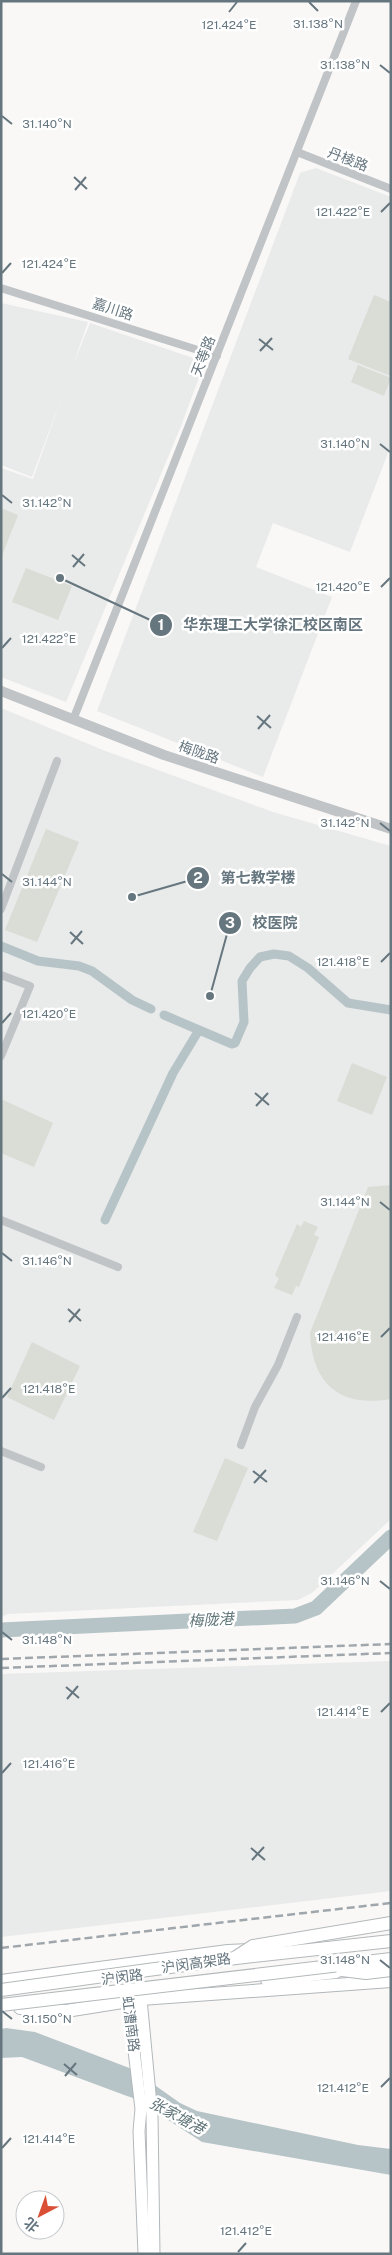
<svg xmlns="http://www.w3.org/2000/svg" width="392" height="2255" font-family="'Public Sans','Noto Sans SC',sans-serif">
	<style>
		.built { fill: #e9eaea }
		.green { fill: #d9ddd6 }
		.water { fill: #b7c4c7 }
		.lines { fill: none; stroke-linecap: round; stroke-linejoin: round }
		.canal { stroke: #b7c4c7; stroke-width: 9 }
		.river { stroke: #b7c4c7; stroke-width: 15 }
		.secondary-casing { stroke: #b2b8bc; stroke-width: 13 }
		.primary-casing { stroke: #b1b7ba; stroke-width: 14 }
		.minor { stroke: #c0c4c7; stroke-width: 8 }
		.tertiary { stroke: #c0c4c7; stroke-width: 10 }
		.secondary { stroke: #fff; stroke-width: 11 }
		.primary { stroke: #fff; stroke-width: 12 }
		.rail { stroke: #a0a7ac; stroke-width: 2.5; stroke-dasharray: 8 4; stroke-linecap: butt }
		.trunk-bridge-casing { stroke: #b3b8ba; stroke-width: 14; stroke-linecap: butt }
		.trunk-bridge { stroke: #fff; stroke-width: 12 }
		.ticks { fill: none; stroke: #66767f; stroke-width: 2 }
		.labels { text-anchor: middle; stroke-width: 5; stroke-linejoin: round; paint-order: stroke }
		.street-label { font-size: 14px; fill: #66767f; stroke: #fff }
		.water-label { font-size: 15px; font-style: italic; fill: #607579; stroke: #fff }
		.ticks-label { font-size: 12px; text-anchor: middle; fill: #66767f; stroke: #fff; stroke-width: 5; stroke-linejoin: round; paint-order: stroke }
		.leader { fill: none; stroke: #66767f; stroke-width: 2 }
		.callout-dot { fill: #66767f; stroke: #fff; stroke-width: 2 }
		.mark-label { font-size: 15px; text-anchor: middle; font-weight: bold; fill: #fff }
		.callout-label { font-size: 15px; text-anchor: middle; font-weight: bold; fill: #66767f; stroke: #fff; stroke-width: 5; stroke-linejoin: round; paint-order: stroke }
	</style>
	<rect width="100%" height="100%" fill="#f9f8f6"/>
	<!-- built -->
	<g class="built">
		<polygon points="316,168 391,197 391,445 350,552 273,523 256,567 332,597 263,777 97,711 300,173"/>
		<polygon points="1,303 88,322 73,365 90,323 205,362 181,426 66,702 1,677 1,468 33,479 62,396 32,477 1,465"/>
		<polygon points="1,708 103,750 273,812 391,846 391,1519 312,1593 298,1600 8,1614 1,1617"/>
		<polygon points="391,1661 391,1891 1,1937 1,1674"/>
	</g>
	<!-- green -->
	<g class="green">
		<polygon points="374,295 391,302 391,376 348,359"/>
		<polygon points="358,365 391,378 384,396 351,382"/>
		<polygon points="1,508 18,515 1,558"/>
		<polygon points="26,568 72,586 58,620 12,602"/>
		<polygon points="46,829 79,842 37,942 5,930"/>
		<polygon points="352,1063 387,1077 372,1115 337,1101"/>
		<polygon points="1,1099 53,1123 34,1167 1,1153"/>
		<path d="M391 1185V1399C340 1408 312 1384 310 1333L368 1187Z"/>
		<polygon points="304,1221 318,1227 314,1235 319,1237 299,1287 296,1286 292,1295 274,1288 279,1279 275,1275 297,1224 301,1227"/>
		<polygon points="32,1342 80,1366 54,1420 7,1397"/>
		<polygon points="225,1458 248,1468 217,1541 193,1532"/>
	</g>
	<!-- water -->
	<polygon class="water" points="6,2028 35,2032 132,2069 180,2103 197,2111 358,2145 391,2149 391,2175 202,2142 136,2099 127,2096 22,2057 1,2058 1,2029"/>
	<g class="lines">
		<!-- canal -->
		<g class="canal">
			<polyline points="1,946 38,961 79,966 92,971 132,1000 151,1009"/>
			<polyline points="164,1015 232,1044 235,1043 244,1022 242,981 250,968 260,957 274,954 289,956 308,968 348,1003 391,1010"/>
			<polyline points="105,1220 173,1073 199,1030"/>
		</g>
		<!-- river -->
		<polyline class="river" points="1,1630 295,1616 316,1608 391,1537"/>
		<defs>
			<g id="secondary">
				<polyline points="129,1966 141,1999 152,2115 154,2254"/>
				<polyline points="127,1992 141,2109 139,2131 144,2254"/>
			</g>
			<g id="primary">
				<polyline points="267,1980 336,1972"/>
				<polyline points="1,1981 228,1951 249,1950"/>
				<polyline points="20,2008 66,2011 141,1999 391,1981"/>
			</g>
		</defs>
		<!-- secondary casing -->
		<use href="#secondary" class="secondary-casing"/>
		<!-- primary casing -->
		<use href="#primary" class="primary-casing"/>
		<!-- minor -->
		<g class="minor">
			<polyline points="297,152 391,189"/>
			<polyline points="1,288 217,356"/>
			<polyline points="73,720 356,1"/>
			<polyline points="1,909 57,761"/>
			<polyline points="1,975 30,986 1,1056"/>
			<polyline points="1,1220 118,1267"/>
			<polyline points="241,1445 255,1407 278,1365 297,1317"/>
			<polyline points="1,1451 41,1467"/>
		</g>
		<!-- tertiary -->
		<polyline class="tertiary" points="1,691 164,755 391,829"/>
		<!-- secondary -->
		<use href="#secondary" class="secondary"/>
		<!-- primary -->
		<use href="#primary" class="primary"/>
		<!-- rail -->
		<g class="rail">
			<polyline points="1,1659 391,1644"/>
			<polyline points="1,1668 391,1653"/>
			<polyline points="1,1948 391,1903"/>
		</g>
		<defs>
			<g id="trunk-bridge">
				<polyline points="236,1957 253,1946 391,1923"/>
				<polyline points="342,1970 366,1973 391,1970"/>
				<polyline points="1,1990 236,1958 391,1941"/>
				<polyline points="1,2005 391,1959"/>
			</g>
		</defs>
		<!-- trunk-bridge casing -->
		<use href="#trunk-bridge" class="trunk-bridge-casing"/>
		<!-- trunk-bridge -->
		<use href="#trunk-bridge" class="trunk-bridge"/>
	</g>
	<!-- ticks -->
	<path class="ticks" d="M309 2 318 11M229 12 237 2M380 65 390 73M2 116 12 124M74 177 87 189M75 190 86 177M381 212 390 203M2 273 11 263M259 339 273 350M260 351 272 338M380 444 390 452M2 495 12 503M72 555 85 566M73 567 84 554M381 587 390 578M2 648 11 638M257 716 271 728M258 729 270 715M380 823 390 831M2 874 12 882M70 932 83 944M71 944 82 931M381 962 390 953M2 1023 11 1013M255 1093 269 1105M256 1106 268 1093M380 1202 390 1210M2 1253 12 1261M68 1309 81 1321M69 1322 80 1309M381 1337 390 1328M2 1398 11 1388M253 1471 267 1482M254 1483 266 1470M380 1581 390 1589M2 1632 12 1640M66 1687 79 1698M67 1699 78 1686M381 1712 390 1703M2 1773 11 1763M251 1848 265 1860M252 1860 264 1847M380 1960 390 1968M2 2011 12 2019M64 2064 77 2075M65 2076 76 2063M381 2087 390 2078M2 2148 11 2138M238 2252 246 2243"/>
	<g class="labels">
		<!-- street labels -->
		<g class="street-label">
			<text transform="translate(348 159) rotate(21)" y="5">丹棱路</text>
			<text transform="translate(113 309) rotate(18)" y="5">嘉川路</text>
			<text transform="translate(203 356) rotate(-69)" y="5">天等路</text>
			<text transform="translate(199 752) rotate(19)" y="5">梅陇路</text>
			<text transform="translate(196 1963) rotate(-8)" y="5">沪闵高架路</text>
			<text transform="translate(122 1977) rotate(-7)" y="5">沪闵路</text>
			<text transform="translate(131 2024) rotate(83)" y="5">虹漕南路</text>
		</g>
		<!-- water labels -->
		<g class="water-label">
			<text transform="translate(211 1620) rotate(-3)" y="5">梅陇港</text>
			<text transform="translate(177 2116) rotate(28)" y="5">张家塘港</text>
		</g>
	</g>
	<g class="ticks-label">
		<text x="318" y="28">31.138°N</text>
		<text x="229" y="29">121.424°E</text>
		<text x="345" y="69">31.138°N</text>
		<text x="47" y="128">31.140°N</text>
		<text x="343" y="216">121.422°E</text>
		<text x="49" y="268">121.424°E</text>
		<text x="345" y="448">31.140°N</text>
		<text x="47" y="507">31.142°N</text>
		<text x="343" y="591">121.420°E</text>
		<text x="49" y="643">121.422°E</text>
		<text x="345" y="827">31.142°N</text>
		<text x="47" y="886">31.144°N</text>
		<text x="343" y="966">121.418°E</text>
		<text x="49" y="1018">121.420°E</text>
		<text x="345" y="1206">31.144°N</text>
		<text x="47" y="1265">31.146°N</text>
		<text x="343" y="1341">121.416°E</text>
		<text x="49" y="1393">121.418°E</text>
		<text x="345" y="1585">31.146°N</text>
		<text x="47" y="1644">31.148°N</text>
		<text x="343" y="1716">121.414°E</text>
		<text x="49" y="1768">121.416°E</text>
		<text x="345" y="1964">31.148°N</text>
		<text x="47" y="2023">31.150°N</text>
		<text x="343" y="2092">121.412°E</text>
		<text x="49" y="2143">121.414°E</text>
		<text x="246" y="2235">121.412°E</text>
	</g>
	<!-- callouts -->
	<path class="leader" d="M60 578L161 625M132 897L198 878M210 996L230 923"/>
	<g class="callout-dot">
		<circle cx="60" cy="578" r="5"/>
		<circle cx="132" cy="897" r="5"/>
		<circle cx="210" cy="996" r="5"/>
		<circle cx="161" cy="625" r="12"/>
		<circle cx="198" cy="878" r="12"/>
		<circle cx="230" cy="923" r="12"/>
	</g>
	<g class="mark-label">
		<text x="161" y="630">1</text>
		<text x="198" y="883">2</text>
		<text x="230" y="928">3</text>
	</g>
	<g class="callout-label">
		<text x="273" y="630">华东理工大学徐汇校区南区</text>
		<text x="258" y="883">第七教学楼</text>
		<text x="275" y="928">校医院</text>
	</g>
	<!-- border -->
	<rect width="392" height="2255" fill="none" stroke="#66767f" stroke-width="5"/>
	<!-- north arrow -->
	<g transform="translate(40 2215) rotate(221)"><circle r="24" fill="#ffffff" stroke="#c2c8cc"/>
	<path d="M0-4L9 19L0 12L-9 19Z" fill="#d95036"/>
	<text y="-8" font-size="14" font-weight="bold" text-anchor="middle" fill="#66767f">北</text>
	</g>
</svg>
